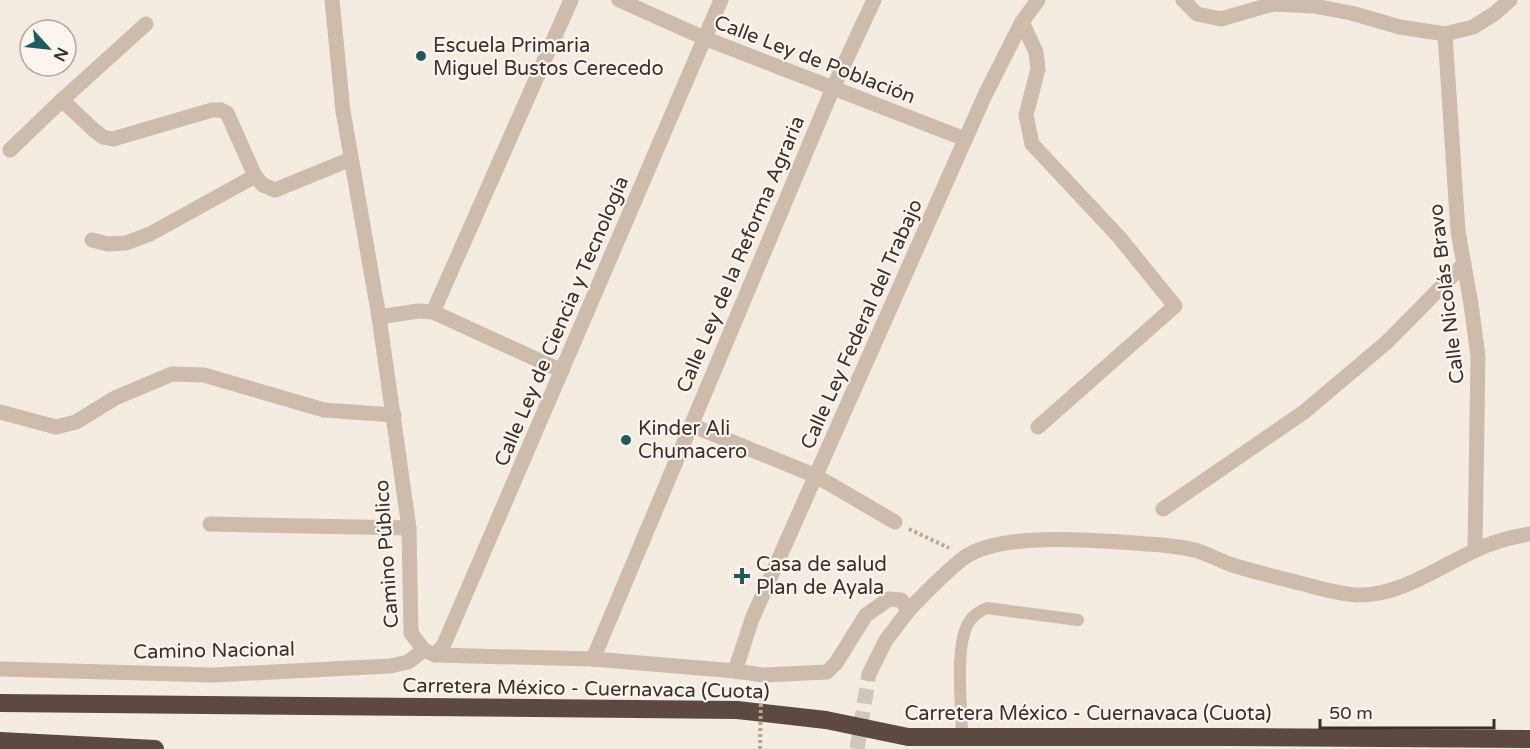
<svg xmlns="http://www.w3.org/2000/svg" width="1530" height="749" font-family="'Varela Round',sans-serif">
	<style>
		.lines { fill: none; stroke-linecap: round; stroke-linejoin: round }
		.tertiary-tunnel { stroke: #cfc6bd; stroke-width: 15; stroke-dasharray: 15 8; stroke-linecap: butt }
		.path { stroke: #b9a596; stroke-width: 4; stroke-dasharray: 3 3; stroke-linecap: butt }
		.service { stroke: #cdbbac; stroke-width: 12 }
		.minor { stroke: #cdbbac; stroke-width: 15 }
		.tertiary { stroke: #cdbbac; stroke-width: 15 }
		.motorway { stroke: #5c4a42; stroke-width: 18 }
		.path-bridge { stroke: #b9a596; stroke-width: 4; stroke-dasharray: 3 3; stroke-linecap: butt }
		.poi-dot { fill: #1f5a5e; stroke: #fbf5ee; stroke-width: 2 }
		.labels { text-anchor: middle; stroke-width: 4.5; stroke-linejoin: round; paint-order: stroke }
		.poi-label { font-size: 20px; fill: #3b302b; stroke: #fbf5ee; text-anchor: start }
		.street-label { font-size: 20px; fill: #3b302b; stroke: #fbf5ee }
	</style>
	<rect width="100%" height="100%" fill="#f4ebe1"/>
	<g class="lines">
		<!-- tertiary-tunnel -->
		<polyline class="tertiary-tunnel" points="857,749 869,674"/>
		<!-- path -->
		<polyline class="path" points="909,529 949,548"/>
		<!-- service -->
		<path class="service" d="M962 737C962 709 954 645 969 622 973 616 980 611 987 608L1078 620"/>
		<!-- minor -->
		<g class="minor">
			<polyline points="332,0 343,111 379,317 409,528 411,633 424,650 435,655 593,659 735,671"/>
			<polyline points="619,0 704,38 965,139"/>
			<polyline points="1022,22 1036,52 1038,69 1026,115 1032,144 1119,237 1175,306 1038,427"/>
			<polyline points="146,24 62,100 95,131 103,137 113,139 212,110 221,110 227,113 255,176 263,185 275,190 351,159"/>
			<polyline points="1445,34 1458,231 1471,304 1478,356 1475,550"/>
			<polyline points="10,150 62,100"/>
			<polyline points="92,240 108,244 126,243 150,234 255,176"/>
			<polyline points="433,312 571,0"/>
			<polyline points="379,317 418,311 433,312 562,371"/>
			<polyline points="0,412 56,427 76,422 115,398 172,374 204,375 324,410 394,415"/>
			<polyline points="691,425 816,476 895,522"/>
			<polyline points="1163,509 1304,412 1387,342 1464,264"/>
			<polyline points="210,524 409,528"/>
			<path d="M909 610C926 592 945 572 965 557 1002 532 1092 540 1135 543 1156 545 1178 545 1198 551 1210 555 1221 561 1232 565 1258 573 1285 579 1311 586 1327 590 1344 595 1360 595 1401 595 1439 567 1474 551 1492 542 1510 537 1530 534"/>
			<polyline points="435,655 443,646 448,635 721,0"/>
			<polyline points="593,659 833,88 874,0"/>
			<polyline points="0,669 213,675 390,666 408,662 424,650"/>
		</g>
		<!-- tertiary -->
		<g class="tertiary">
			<polyline points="1183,0 1197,14 1221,19 1273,4 1314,6 1351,13 1400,27 1445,34 1473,27 1494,14 1510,0"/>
			<polyline points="869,674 886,640 909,610 901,600 889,599 866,615 836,663 827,672 764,675 735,671 752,619 985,95 1022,22 1038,0"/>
		</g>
		<!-- motorway -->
		<g class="motorway">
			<polyline points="0,703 737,710 826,720 908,737 1226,737 1530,739"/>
			<polyline points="0,741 155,749"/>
		</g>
		<!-- path-bridge -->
		<polyline class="path-bridge" points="760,749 761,698"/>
	</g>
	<!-- markers -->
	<g class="poi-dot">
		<circle cx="421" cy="56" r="6"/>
		<circle cx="626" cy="440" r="6"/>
		<path d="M739 567h6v6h6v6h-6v6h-6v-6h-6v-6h6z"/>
	</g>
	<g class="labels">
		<!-- poi labels -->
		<g class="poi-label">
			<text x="433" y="52">Escuela Primaria<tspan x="433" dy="23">Miguel Bustos Cerecedo</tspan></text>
			<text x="638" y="435">Kinder Ali<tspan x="638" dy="23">Chumacero</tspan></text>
			<text x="756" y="571">Casa de salud<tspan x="756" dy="23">Plan de Ayala</tspan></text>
		</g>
		<!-- street labels -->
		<g class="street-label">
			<text transform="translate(815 59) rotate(21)" y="7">Calle Ley de Población</text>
			<text transform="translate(740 254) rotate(-67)" y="7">Calle Ley de la Reforma Agraria</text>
			<text transform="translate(1446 294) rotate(-97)" y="7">Calle Nicolás Bravo</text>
			<text transform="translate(561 321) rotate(-67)" y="7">Calle Ley de Ciencia y Tecnología</text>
			<text transform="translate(861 324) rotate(-66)" y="7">Calle Ley Federal del Trabajo</text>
			<text transform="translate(386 554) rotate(-94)" y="7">Camino Público</text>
			<text transform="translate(214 650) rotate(-1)" y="7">Camino Nacional</text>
			<text transform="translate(586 688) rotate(1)" y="7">Carretera México - Cuernavaca (Cuota)</text>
			<text x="1088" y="720">Carretera México - Cuernavaca (Cuota)</text>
		</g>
	</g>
	<!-- north arrow -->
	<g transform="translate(48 48) rotate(117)"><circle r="28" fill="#fbf5ee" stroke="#aea6a0" stroke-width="1.5"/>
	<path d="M0-4.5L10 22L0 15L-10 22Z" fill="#1f5a5e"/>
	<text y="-9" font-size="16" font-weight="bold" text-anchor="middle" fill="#3b302b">N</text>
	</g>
	<!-- scale -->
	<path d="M1320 719v9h174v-9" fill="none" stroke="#3b302b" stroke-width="3"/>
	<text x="1329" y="719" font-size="18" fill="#3b302b" stroke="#fbf5ee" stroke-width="4.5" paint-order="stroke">50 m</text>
</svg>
